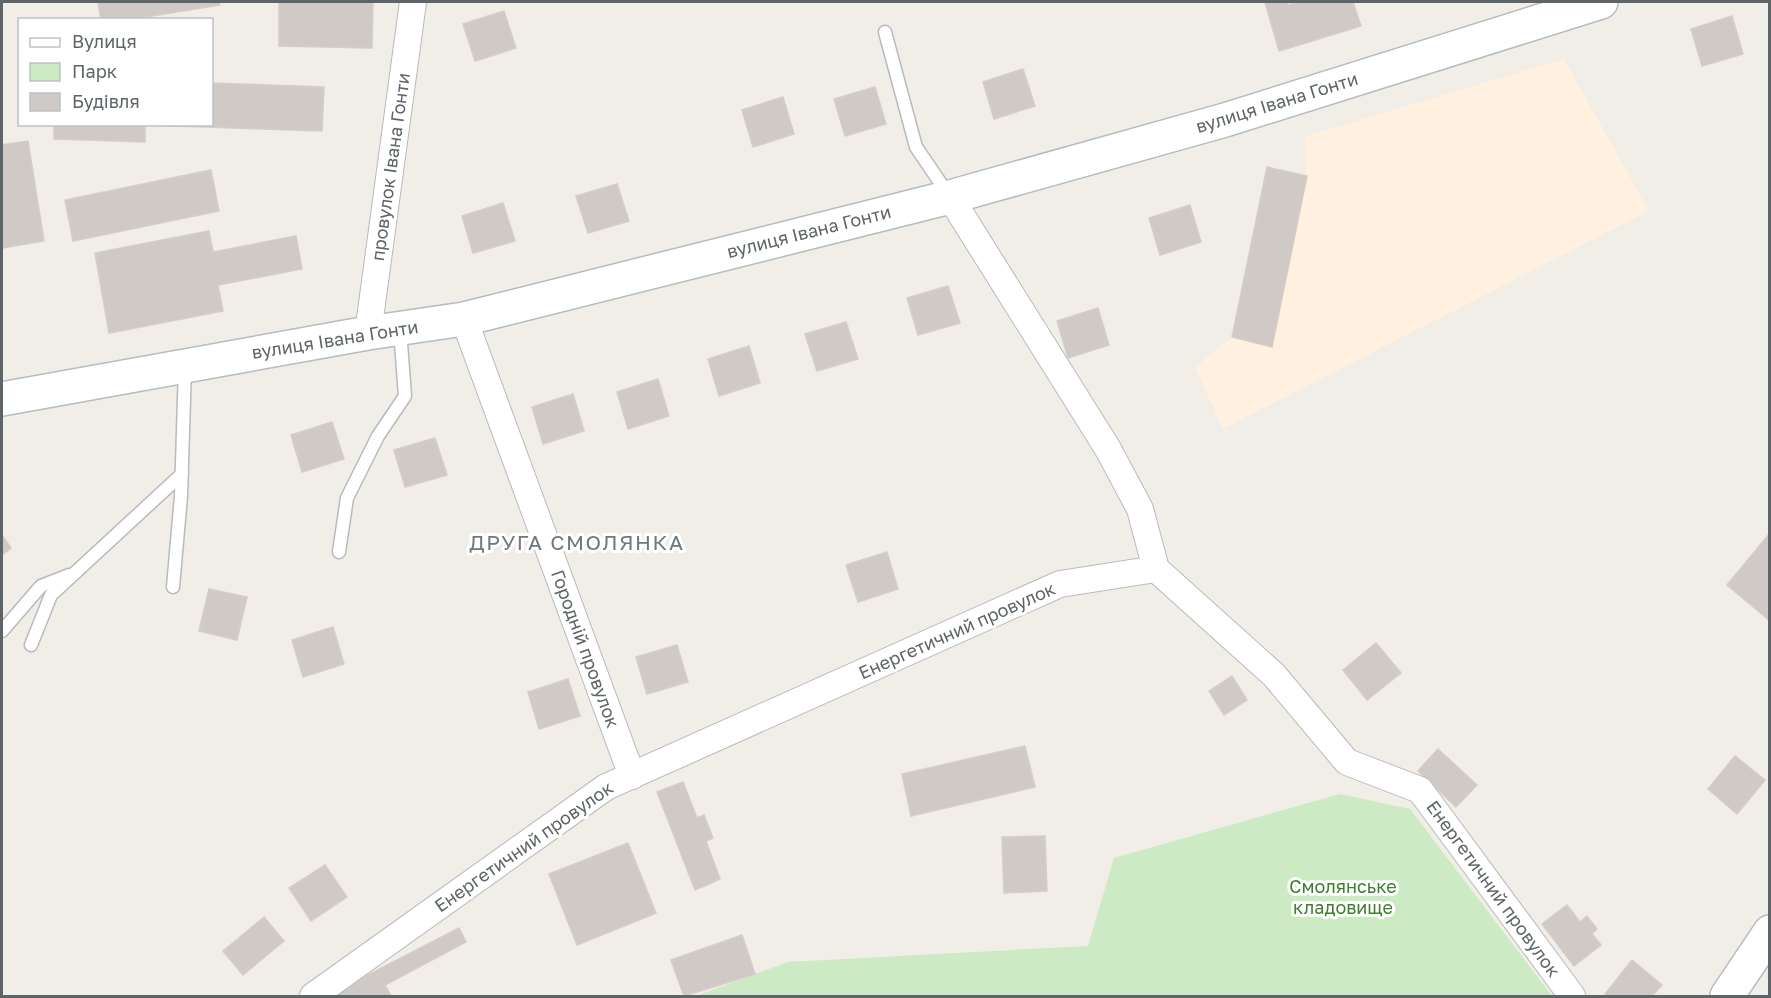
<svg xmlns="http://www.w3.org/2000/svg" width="1771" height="998" font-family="'Golos Text',sans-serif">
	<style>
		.commercial { fill: #fff0df }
		.green { fill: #cceac3 }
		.building { fill: #cfcac6; stroke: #d7cdc5; stroke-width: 1.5 }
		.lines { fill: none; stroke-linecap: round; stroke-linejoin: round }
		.lane-casing { stroke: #b7bbbe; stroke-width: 15 }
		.street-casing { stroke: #b7bbbe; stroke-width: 28 }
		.secondary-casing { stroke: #b5bcbf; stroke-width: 36 }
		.lane { stroke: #fff; stroke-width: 12 }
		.street { stroke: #fff; stroke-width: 26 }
		.secondary { stroke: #fff; stroke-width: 33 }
		.labels { text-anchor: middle; stroke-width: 6; stroke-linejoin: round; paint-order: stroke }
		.street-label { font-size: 18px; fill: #5e6568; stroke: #fff }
		.park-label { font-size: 18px; fill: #3d802e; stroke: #fff }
		.quarter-label { font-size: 21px; letter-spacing: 1.5px; fill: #6f787b; stroke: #fff }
	</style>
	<rect width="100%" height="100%" fill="#f1ede7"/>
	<!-- commercial -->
	<polygon class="commercial" points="1564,59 1649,211 1223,429 1195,367 1232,337 1267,167 1306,176 1306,136"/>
	<!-- green -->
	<polygon class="green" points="1340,794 1410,809 1552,996 696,996 788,962 1088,946 1114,858"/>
	<!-- building -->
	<g class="building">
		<polygon points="98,2 219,2 220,5 128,20 101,20"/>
		<polygon points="279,2 373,2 372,48 279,46"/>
		<polygon points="1265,2 1287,2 1288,5 1296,2 1353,2 1361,26 1279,51"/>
		<polygon points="504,11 516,48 475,61 463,24"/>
		<polygon points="1732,16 1743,54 1702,66 1691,29"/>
		<polygon points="1023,69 1035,106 994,119 983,82"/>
		<polygon points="212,83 324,87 322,131 145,125 145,142 54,139 54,124 212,124"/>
		<polygon points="875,87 886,124 845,136 834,99"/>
		<polygon points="783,97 794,134 753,147 742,110"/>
		<polygon points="28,141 44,241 2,248 2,145"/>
		<polygon points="1267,167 1307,176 1272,347 1232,337"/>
		<polygon points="211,170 219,211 73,241 65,200"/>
		<polygon points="617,184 629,221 588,233 576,196"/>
		<polygon points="503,203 515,241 473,253 462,216"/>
		<polygon points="1190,205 1201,242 1160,255 1149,218"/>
		<polygon points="209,231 213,252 296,236 302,269 218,285 223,311 109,333 95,253"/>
		<polygon points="948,286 960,323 918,335 907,298"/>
		<polygon points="1098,308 1109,345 1068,358 1057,321"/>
		<polygon points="846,322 858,359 817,371 805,334"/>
		<polygon points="749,346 760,383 719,396 708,359"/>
		<polygon points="658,379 669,416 628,429 617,392"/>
		<polygon points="573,394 584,431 543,444 532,407"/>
		<polygon points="332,422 344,459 302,472 291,435"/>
		<polygon points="435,438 447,475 405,487 394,450"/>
		<polygon points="1770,533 1770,621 1727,585"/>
		<polygon points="2,535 11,548 2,555"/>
		<polygon points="887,552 898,589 858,602 846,565"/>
		<polygon points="209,589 247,597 237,640 199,631"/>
		<polygon points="333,627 344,664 303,677 292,640"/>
		<polygon points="1376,643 1401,673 1367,700 1343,670"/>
		<polygon points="677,645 688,682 647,694 636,657"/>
		<polygon points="1232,676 1247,700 1224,715 1209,691"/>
		<polygon points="568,679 580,716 539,729 528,692"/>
		<polygon points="1025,746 1035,787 911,816 902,774"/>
		<polygon points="1438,749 1477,785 1456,807 1418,771"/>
		<polygon points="1735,756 1765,780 1737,814 1708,789"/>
		<polygon points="683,782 697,818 704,815 713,838 706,841 720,879 695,890 657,792"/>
		<polygon points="1045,836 1047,891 1004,893 1002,837"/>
		<polygon points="628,843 656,913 577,945 549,874"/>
		<polygon points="325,865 347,897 311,921 289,888"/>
		<polygon points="1567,905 1580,922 1587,916 1597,929 1592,934 1601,945 1574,966 1542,924"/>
		<polygon points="264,917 284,941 243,975 223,951"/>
		<polygon points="459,928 466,942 385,985 391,996 327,996"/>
		<polygon points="742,935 755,974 684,996 671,960"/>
		<polygon points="1632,960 1662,985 1652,996 1608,996 1605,994"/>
	</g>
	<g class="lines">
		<defs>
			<g id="lane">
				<polyline points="885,32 916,147 948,194"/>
				<polyline points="339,552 347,498 378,436 405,396 400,330"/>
				<polyline points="173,587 181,496 185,366"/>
				<polyline points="2,631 41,586 69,575"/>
				<polyline points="31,645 51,595 182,474"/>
			</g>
			<g id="street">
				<polyline points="950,197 1108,449 1140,509 1156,569"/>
				<polyline points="464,319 632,776"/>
				<polyline points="368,333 413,2"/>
				<polyline points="1156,569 1274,675 1347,762 1420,790 1572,996"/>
				<polyline points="313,996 606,787 1060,584 1156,569"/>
			</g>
			<g id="secondary">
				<polyline points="2,399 368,333 464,319 950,197 1225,120 1601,2"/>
				<polyline points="1727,996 1770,932"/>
			</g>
		</defs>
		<!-- lane casing -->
		<use href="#lane" class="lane-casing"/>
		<!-- street casing -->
		<use href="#street" class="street-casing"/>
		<!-- secondary casing -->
		<use href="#secondary" class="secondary-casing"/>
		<!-- lane -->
		<use href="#lane" class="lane"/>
		<!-- street -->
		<use href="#street" class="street"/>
		<!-- secondary -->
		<use href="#secondary" class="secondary"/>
	</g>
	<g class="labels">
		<!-- street labels -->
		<g class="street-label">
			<text transform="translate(1277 103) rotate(-17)" y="6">вулиця Івана Гонти</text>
			<text transform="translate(391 167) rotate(-82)" y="6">провулок Івана Гонти</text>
			<text transform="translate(809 232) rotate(-14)" y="6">вулиця Івана Гонти</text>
			<text transform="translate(335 340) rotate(-9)" y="6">вулиця Івана Гонти</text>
			<text transform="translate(957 631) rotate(-24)" y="6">Енергетичний провулок</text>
			<text transform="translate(585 649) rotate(70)" y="6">Городній провулок</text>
			<text transform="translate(524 847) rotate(-35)" y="6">Енергетичний провулок</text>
			<text transform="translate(1493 889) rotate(54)" y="6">Енергетичний провулок</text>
		</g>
		<!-- park labels -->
		<g class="park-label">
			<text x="1343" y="893">Смолянське<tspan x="1343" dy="21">кладовище</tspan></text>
		</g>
		<!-- quarter labels -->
		<g class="quarter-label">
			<text x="577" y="550">ДРУГА СМОЛЯНКА</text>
		</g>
	</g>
	<!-- border -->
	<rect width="1771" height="998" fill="none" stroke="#5e6568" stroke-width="6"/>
	<!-- legend -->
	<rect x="18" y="18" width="195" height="108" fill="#ffffff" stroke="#bfc1c3" stroke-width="1.5"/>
	<rect x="30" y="38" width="30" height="9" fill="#ffffff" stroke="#bfc1c3" stroke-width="1.5"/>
	<text x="72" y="48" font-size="18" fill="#5e6568">Вулиця</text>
	<rect x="30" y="63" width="30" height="18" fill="#cceac3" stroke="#bfc1c3" stroke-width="1.5"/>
	<text x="72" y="78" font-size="18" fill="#5e6568">Парк</text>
	<rect x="30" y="93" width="30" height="18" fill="#cfcac6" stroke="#bfc1c3" stroke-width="1.5"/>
	<text x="72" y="108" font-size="18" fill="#5e6568">Будівля</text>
</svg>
